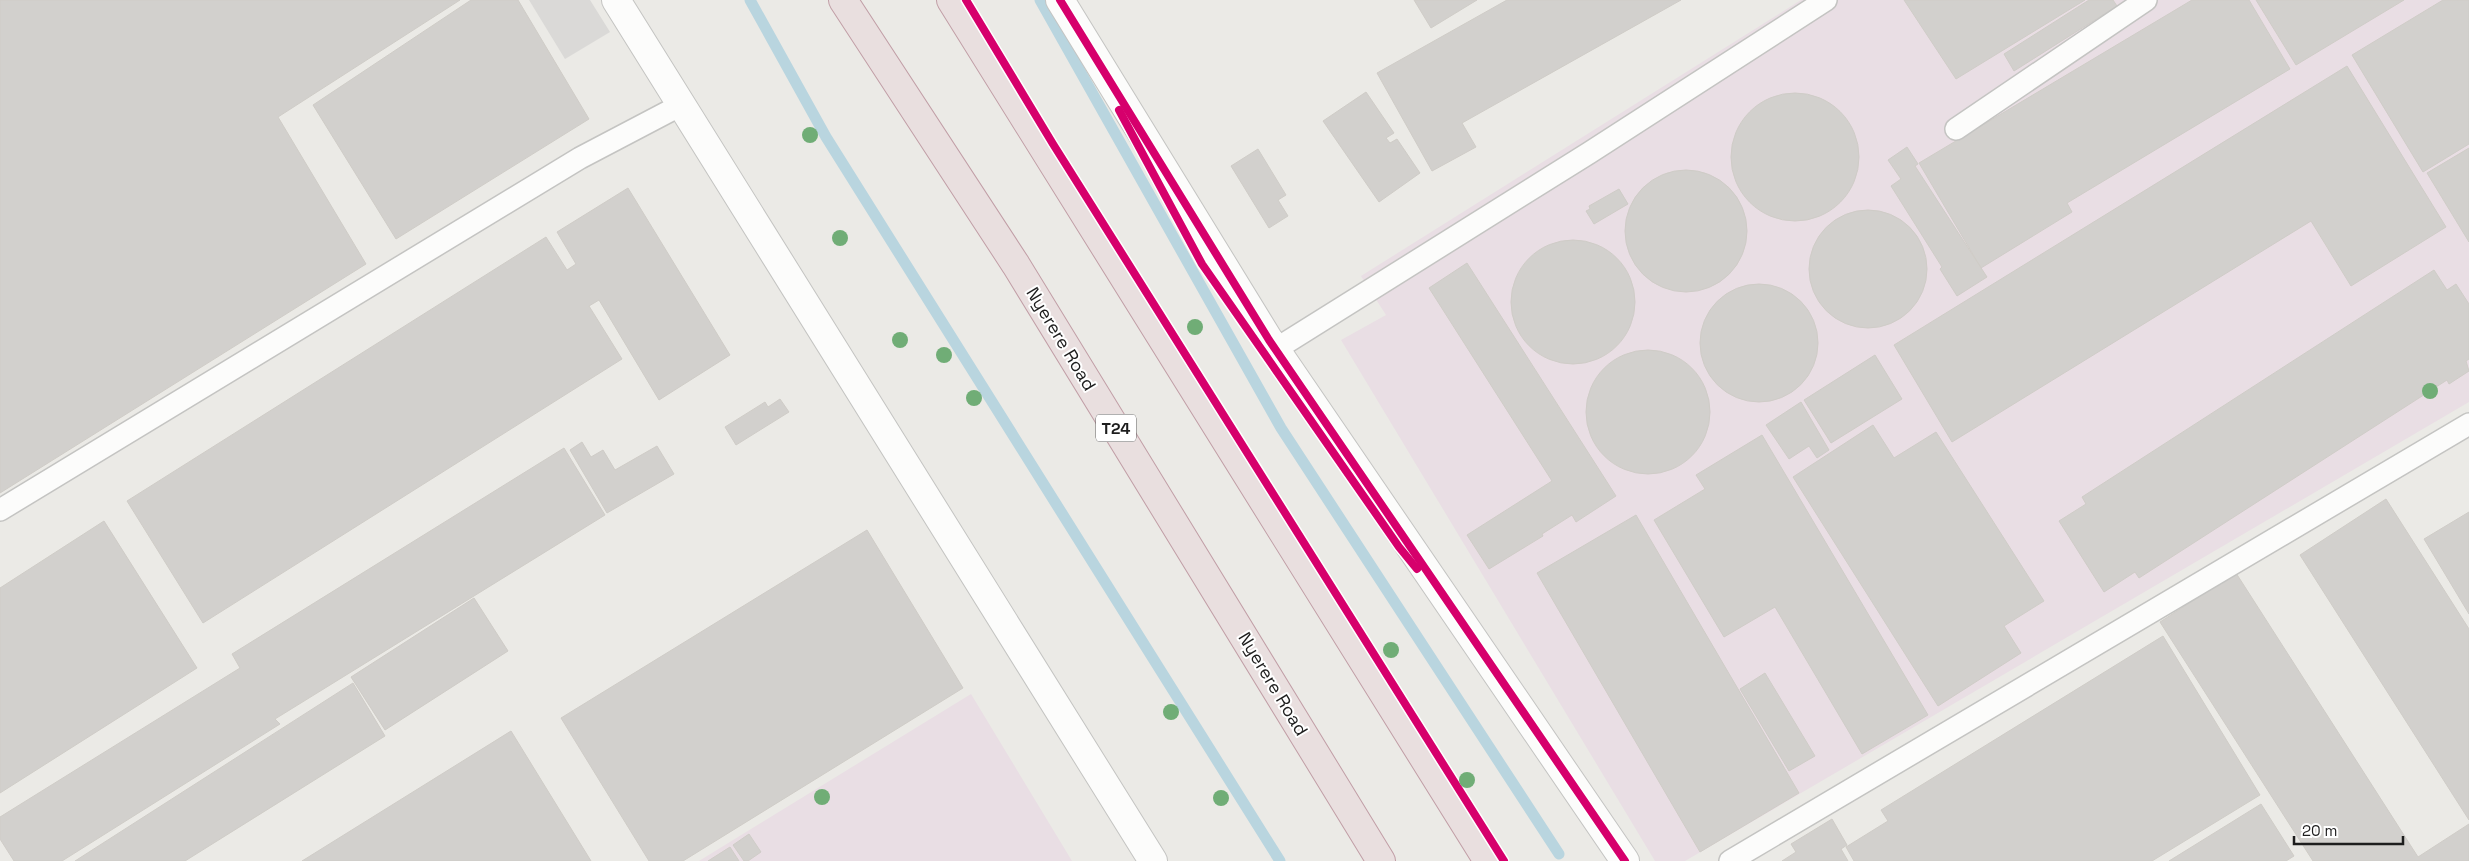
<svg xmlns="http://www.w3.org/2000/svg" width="2469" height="861" font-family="'Space Grotesk',sans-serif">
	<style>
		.residential { fill: #dad9d7 }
		.industrial { fill: #e9dee4 }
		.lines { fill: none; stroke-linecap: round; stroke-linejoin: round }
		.stream { stroke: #b9d5df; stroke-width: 11 }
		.building { fill: #d2d0cd; stroke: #cfccc7 }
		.lane-casing { stroke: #c4c4c2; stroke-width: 24 }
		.street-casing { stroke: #c4c4c2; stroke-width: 30 }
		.highway-casing { stroke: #c19ea6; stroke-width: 30 }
		.lane { stroke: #fcfcfb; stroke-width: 21 }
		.street { stroke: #fcfcfb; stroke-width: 28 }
		.highway { stroke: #e9dfdf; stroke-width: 28 }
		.cycleway-casing { stroke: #fff; stroke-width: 11 }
		.cycleway { stroke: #d6006c; stroke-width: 8 }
		.tree { fill: #70ad76 }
		.labels { text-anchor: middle; stroke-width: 4; stroke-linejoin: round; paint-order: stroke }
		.shield { fill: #fff; stroke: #616161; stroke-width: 1 }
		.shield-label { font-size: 16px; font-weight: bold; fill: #1d1d1d }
		.street-label { font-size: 18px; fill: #1d1d1d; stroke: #fff }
	</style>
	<rect width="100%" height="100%" fill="#ebeae6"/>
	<!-- residential -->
	<polygon class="residential" points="529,0 590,0 610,32 565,59"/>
	<!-- industrial -->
	<g class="industrial">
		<polygon points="1801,0 2469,0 2469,402 1685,861 1655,861 1341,340 1386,315 1361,276"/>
		<polygon points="971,694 1072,861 699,861"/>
	</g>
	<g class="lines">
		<!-- stream -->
		<g class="stream">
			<polyline points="750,0 826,137 1280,861"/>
			<polyline points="1040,0 1281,428 1559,854"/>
		</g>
	</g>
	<!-- building -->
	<g class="building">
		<polygon points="0,0 460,0 278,117 366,264 0,493"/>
		<polygon points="471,0 518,0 589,119 396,239 313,105"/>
		<polygon points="1414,0 1477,0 1431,28"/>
		<polygon points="1507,0 1681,0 1462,123 1476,147 1432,171 1377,73"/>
		<polygon points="1904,0 2085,0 1956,79"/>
		<polygon points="2089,0 2113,0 2117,6 2014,71 2004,54"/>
		<polygon points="2192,0 2249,0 2290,69 2067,203 2072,212 1981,268 1919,163"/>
		<polygon points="2256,0 2404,0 2296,65"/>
		<polygon points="2443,0 2469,0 2469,144 2423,172 2352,55"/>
		<polygon points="2347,66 2446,227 2351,286 2311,221 1952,442 1894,345"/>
		<polygon points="1366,92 1394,133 1386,138 1390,143 1397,139 1420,173 1379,202 1323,121"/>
		<circle cx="1795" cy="157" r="64"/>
		<polygon points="1907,147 1918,164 1915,166 1987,277 1957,296 1940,269 1942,267 1891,186 1901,179 1888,160"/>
		<polygon points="2469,148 2469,242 2427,173"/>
		<polygon points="1258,149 1286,195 1278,200 1288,216 1269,228 1231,166"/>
		<circle cx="1686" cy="231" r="61"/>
		<polygon points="628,188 730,355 659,400 599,300 589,306 622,359 203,623 127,501 546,237 567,270 576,264 557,232"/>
		<polygon points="1619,189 1628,204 1594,224 1586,211 1590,209 1589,206"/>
		<circle cx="1868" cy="269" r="59"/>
		<circle cx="1573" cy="302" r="62"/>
		<polygon points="1467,263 1616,496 1576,522 1572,515 1542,534 1543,536 1489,569 1467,535 1552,481 1429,288"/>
		<polygon points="2434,270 2447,290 2456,284 2469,304 2469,359 2466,361 2469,371 2449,384 2447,380 2139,578 2135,572 2104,592 2059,521 2086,504 2082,497"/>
		<circle cx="1759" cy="343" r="59"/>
		<circle cx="1648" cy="412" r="62"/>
		<polygon points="1875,355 1902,399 1831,443 1804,400"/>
		<polygon points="780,399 789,412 736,445 725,427 765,402 768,407"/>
		<polygon points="1801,402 1829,450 1817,458 1809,446 1789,459 1766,425"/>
		<polygon points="1873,425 1894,458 1936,432 2044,601 2004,626 2021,653 1938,706 1793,477"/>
		<polygon points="1762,435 1928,715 1862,754 1775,607 1724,637 1654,520 1705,489 1696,475"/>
		<polygon points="582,442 591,457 603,450 615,470 657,446 674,474 607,513 570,450"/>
		<polygon points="564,448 605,515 275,719 280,724 62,861 14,861 0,839 0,817 240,668 232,654"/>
		<polygon points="2386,499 2469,629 2469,820 2300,555"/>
		<polygon points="2469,512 2469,614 2424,539"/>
		<polygon points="1636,515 1799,793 1700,852 1537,573"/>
		<polygon points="104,521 197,668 0,793 0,588"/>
		<polygon points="867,530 963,688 683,861 649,861 561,718"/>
		<polygon points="2236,573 2418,857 2469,824 2469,861 2313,861 2160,622"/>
		<polygon points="474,598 508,651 385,730 351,677"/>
		<polygon points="2163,636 2260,795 2152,861 1854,861 1846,847 1888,821 1881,810"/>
		<polygon points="1765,673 1815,756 1789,771 1740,689"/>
		<polygon points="353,683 385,736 185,861 75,861"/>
		<polygon points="511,731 591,861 302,861"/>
		<polygon points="2261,804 2294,856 2286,861 2169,861"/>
		<polygon points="1832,819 1847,845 1841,849 1848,861 1782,861 1796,852 1791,844"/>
		<polygon points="749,834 761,852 748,861 744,861 733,845"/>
		<polygon points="730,847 739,861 708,861"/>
	</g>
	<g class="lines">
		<defs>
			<g id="lane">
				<polyline points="1956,129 2146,0"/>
				<polyline points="1276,349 1589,153 1826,0"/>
				<polyline points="0,510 580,158 681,105"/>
				<polyline points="1730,861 2469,424"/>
			</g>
			<g id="street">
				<polyline points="616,0 1153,861"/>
				<polyline points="1060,0 1269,340 1625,861"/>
			</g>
			<g id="highway">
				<polyline points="843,0 1016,265 1381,861"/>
				<polyline points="951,0 1488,861"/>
			</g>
		</defs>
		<!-- lane casing -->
		<use href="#lane" class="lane-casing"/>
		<!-- street casing -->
		<use href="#street" class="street-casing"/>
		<!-- highway casing -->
		<use href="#highway" class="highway-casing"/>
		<!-- lane -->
		<use href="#lane" class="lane"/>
		<!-- street -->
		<use href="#street" class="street"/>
		<!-- highway -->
		<use href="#highway" class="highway"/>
		<defs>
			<g id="cycleway">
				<polyline points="966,0 1053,144 1504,861"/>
				<polyline points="1060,0 1269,340 1625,861"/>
				<polyline points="1119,110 1202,264 1399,547 1417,569"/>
			</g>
		</defs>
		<!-- cycleway casing -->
		<use href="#cycleway" class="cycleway-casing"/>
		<!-- cycleway -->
		<use href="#cycleway" class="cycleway"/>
	</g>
	<!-- trees -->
	<g class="tree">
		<circle cx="810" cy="135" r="8"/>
		<circle cx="840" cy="238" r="8"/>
		<circle cx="1195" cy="327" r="8"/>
		<circle cx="900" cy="340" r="8"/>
		<circle cx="944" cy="355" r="8"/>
		<circle cx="2430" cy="391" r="8"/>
		<circle cx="974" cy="398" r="8"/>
		<circle cx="1391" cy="650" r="8"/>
		<circle cx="1171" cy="712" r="8"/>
		<circle cx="1467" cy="780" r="8"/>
		<circle cx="822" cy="797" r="8"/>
		<circle cx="1221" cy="798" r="8"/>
	</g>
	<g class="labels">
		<!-- shield labels -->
		<rect class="shield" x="1096" y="414.5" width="40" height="27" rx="4"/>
		<g class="shield-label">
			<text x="1116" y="434">T24</text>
		</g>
		<!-- street labels -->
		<g class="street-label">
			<text transform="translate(1061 339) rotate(59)" y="6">Nyerere Road</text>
			<text transform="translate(1273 684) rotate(59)" y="6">Nyerere Road</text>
		</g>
	</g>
	<!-- scale -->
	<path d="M2294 836v8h109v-8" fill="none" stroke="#1d1d1d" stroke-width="2.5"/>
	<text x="2302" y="836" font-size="15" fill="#1d1d1d" stroke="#ffffff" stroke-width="4" paint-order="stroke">20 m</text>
</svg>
